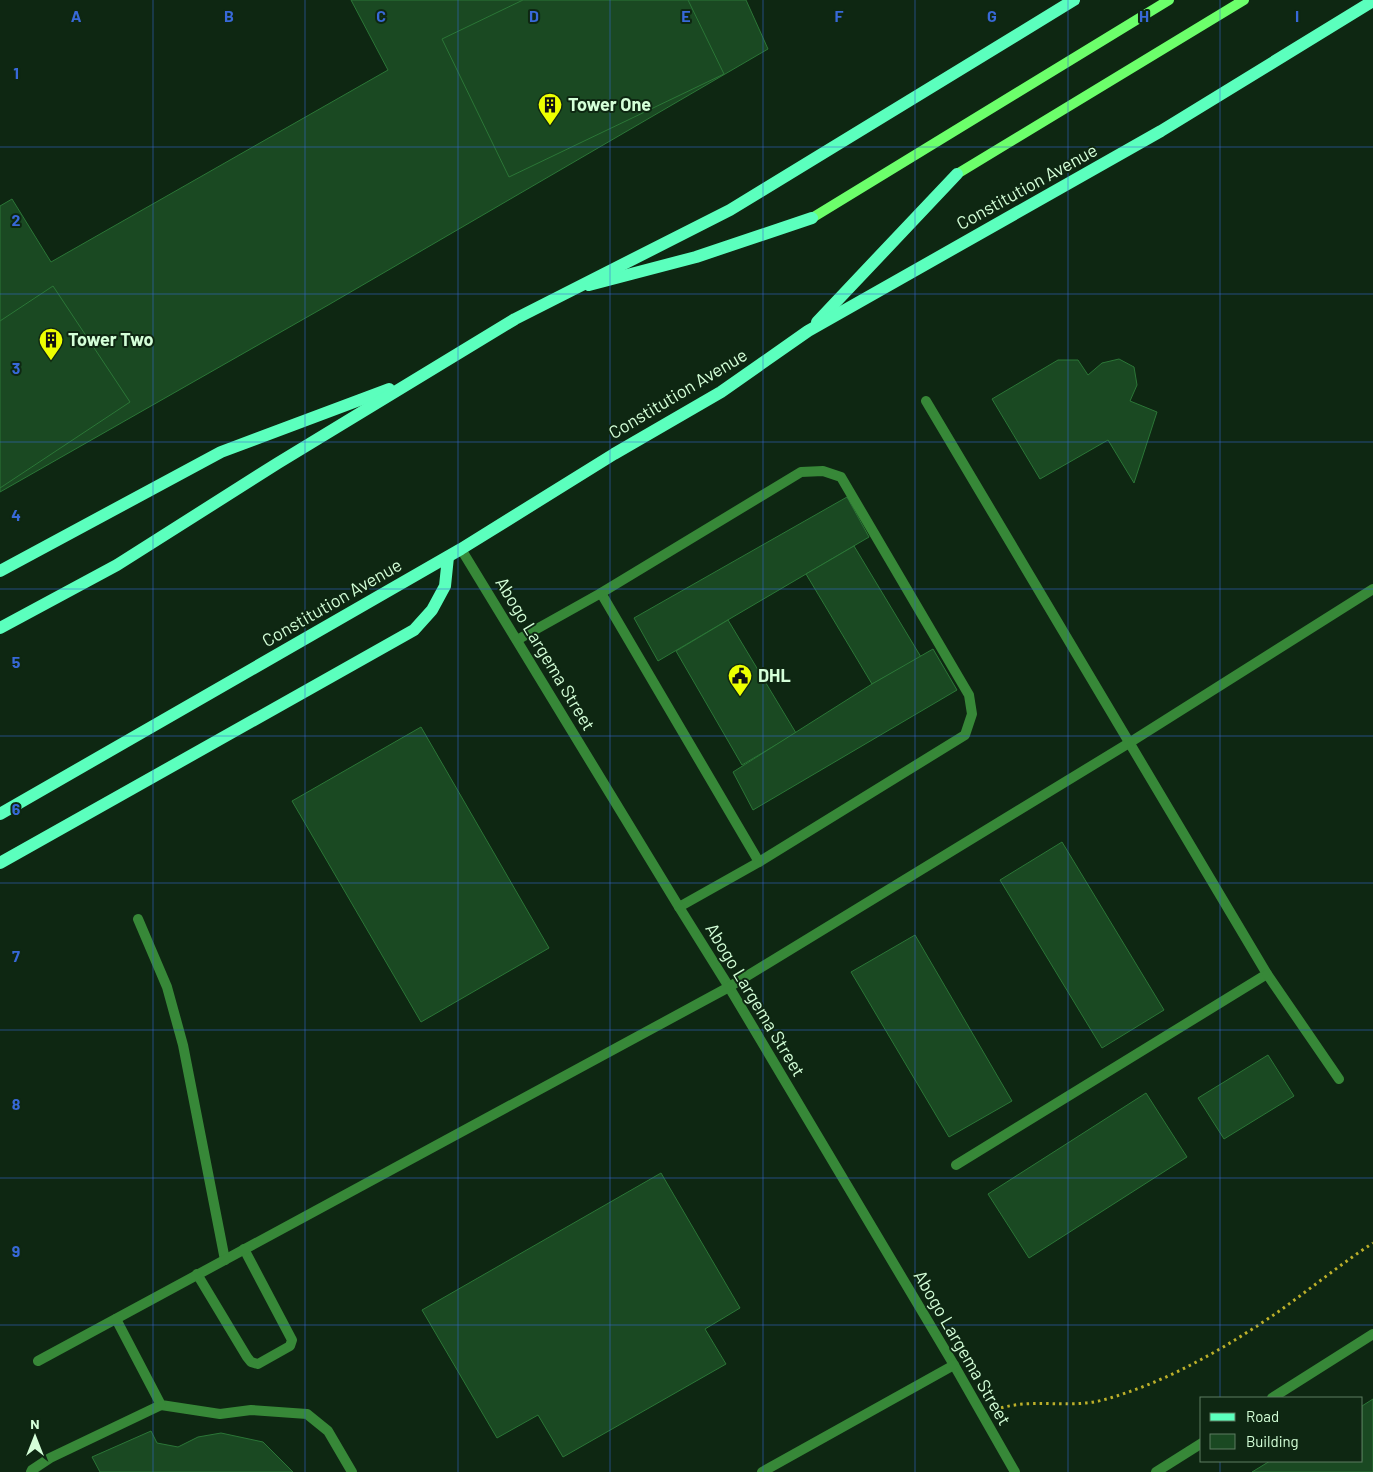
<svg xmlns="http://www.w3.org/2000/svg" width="1373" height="1472" font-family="Barlow,sans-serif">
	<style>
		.building { fill: #1a4922; stroke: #2b7637 }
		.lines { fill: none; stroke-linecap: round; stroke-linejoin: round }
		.path { stroke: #bdb02a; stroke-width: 3; stroke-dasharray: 2.5 4; stroke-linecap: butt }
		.service { stroke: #378838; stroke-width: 10 }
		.minor { stroke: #378838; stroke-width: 10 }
		.secondary { stroke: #6cff6b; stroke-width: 10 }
		.primary { stroke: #5bffbd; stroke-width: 12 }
		.grid { fill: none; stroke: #3869d8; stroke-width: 1; stroke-opacity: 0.55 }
		.labels { text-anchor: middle; stroke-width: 4; stroke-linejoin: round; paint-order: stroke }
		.poi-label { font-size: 18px; font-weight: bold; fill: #d4ffd8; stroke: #0e2712; text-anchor: start }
		.street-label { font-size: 18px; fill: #d4ffd8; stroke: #0e2712 }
		.grid-label { font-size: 16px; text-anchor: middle; font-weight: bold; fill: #3869d8; stroke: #0e2712; stroke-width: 4; stroke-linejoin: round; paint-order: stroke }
	</style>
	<rect width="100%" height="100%" fill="#0e2712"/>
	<!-- building -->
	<g class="building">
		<polygon points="351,0 746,0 768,49 330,304 0,492 0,206 12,199 51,262 388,70"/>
		<polygon points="523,0 688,0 724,74 509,177 442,39"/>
		<polygon points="53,286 130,402 0,488 0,321"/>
		<polygon points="1119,359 1134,367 1137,385 1130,401 1157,412 1134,483 1108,440 1040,479 992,399 1058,360 1078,360 1088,375 1102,363"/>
		<polygon points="847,497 869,537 658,661 634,618"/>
		<polygon points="854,546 921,657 872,684 806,574"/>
		<polygon points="728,620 796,733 742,765 676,651"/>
		<polygon points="933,649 957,690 753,810 733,772 872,684"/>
		<polygon points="421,727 549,948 421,1022 292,801"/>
		<polygon points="1062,842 1164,1010 1102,1048 1000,880"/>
		<polygon points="915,935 1012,1101 949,1137 851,972"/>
		<polygon points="1268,1055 1294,1096 1224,1139 1198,1098"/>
		<polygon points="1146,1093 1187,1157 1029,1258 988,1194"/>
		<polygon points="661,1173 740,1308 705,1329 726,1364 563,1457 538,1415 497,1438 422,1310"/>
		<polygon points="1373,1399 1373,1472 1252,1472 1270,1461 1362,1461 1362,1406"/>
		<polygon points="151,1431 157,1443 178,1447 198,1437 221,1433 263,1442 293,1472 100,1472 92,1457"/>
	</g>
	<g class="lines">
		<!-- path -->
		<path class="path" d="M1001 1408C1035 1398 1069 1409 1103 1400 1165 1383 1222 1350 1275 1314 1308 1291 1339 1265 1373 1243"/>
		<!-- service -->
		<g class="service">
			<polyline points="926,401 1267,974 956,1165"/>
			<polyline points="601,593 759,862"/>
			<polyline points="517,640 601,593 801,472 823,471 841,477 969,695 972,714 965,735 759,862 679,907"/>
			<polyline points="138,919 167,987 183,1045 225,1260"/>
			<polyline points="1267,974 1339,1079"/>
			<polyline points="197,1274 247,1357 251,1362 258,1364 290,1346 292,1340 244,1249"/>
			<polyline points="116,1319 161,1405 220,1414 251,1410 307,1414 328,1431 352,1472"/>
			<polyline points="1272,1398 1373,1334"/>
			<polyline points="31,1472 32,1470 50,1458 161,1405"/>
			<polyline points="1156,1472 1202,1443"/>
		</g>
		<!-- minor -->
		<g class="minor">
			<polyline points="461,549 679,907 729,987 954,1365 1015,1472"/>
			<polyline points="38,1361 729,987 1129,743 1373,589"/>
			<polyline points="762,1472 954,1365"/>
		</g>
		<!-- secondary -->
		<g class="secondary">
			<polyline points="957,174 1244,0"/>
			<polyline points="812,218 1169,0"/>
		</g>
		<!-- primary -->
		<g class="primary">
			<polyline points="589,285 696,257 812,218"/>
			<polyline points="817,322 957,174"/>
			<polyline points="0,571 221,452 389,389"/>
			<polyline points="0,628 117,565 278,463 515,319 730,210 1074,0"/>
			<polyline points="0,814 461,549 614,454 721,392 808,331 1161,131 1373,1"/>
			<polyline points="0,863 414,630 432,610 445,586 448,557"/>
		</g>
	</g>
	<!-- grid -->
	<path class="grid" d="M153 0V1472M305 0V1472M458 0V1472M610 0V1472M763 0V1472M915 0V1472M1068 0V1472M1220 0V1398M0 147H1373M0 294H1373M0 442H1373M0 589H1373M0 736H1373M0 883H1373M0 1030H1373M0 1178H1373M0 1325H1373M1220 1461V1472"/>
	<!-- icons -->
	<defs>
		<symbol id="building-pin" viewBox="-11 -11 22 30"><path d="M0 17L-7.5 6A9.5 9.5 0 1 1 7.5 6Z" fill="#edff00" stroke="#0e2712"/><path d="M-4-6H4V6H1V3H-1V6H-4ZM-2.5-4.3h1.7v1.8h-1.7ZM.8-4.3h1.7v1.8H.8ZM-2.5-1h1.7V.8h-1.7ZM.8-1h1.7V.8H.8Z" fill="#111"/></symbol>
		<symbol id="civic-pin" viewBox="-11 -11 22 30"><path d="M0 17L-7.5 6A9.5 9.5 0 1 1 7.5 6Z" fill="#edff00" stroke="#0e2712"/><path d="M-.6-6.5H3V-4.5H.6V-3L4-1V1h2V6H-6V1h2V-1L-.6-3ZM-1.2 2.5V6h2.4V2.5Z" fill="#111"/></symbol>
	</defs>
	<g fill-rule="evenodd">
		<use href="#building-pin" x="536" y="91" width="28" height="38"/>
		<use href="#building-pin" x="37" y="326" width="28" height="38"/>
		<use href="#civic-pin" x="726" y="662" width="28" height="38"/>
	</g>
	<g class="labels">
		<!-- poi labels -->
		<g class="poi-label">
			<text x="568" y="111">Tower One</text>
			<text x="68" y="346">Tower Two</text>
			<text x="758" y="682">DHL</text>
		</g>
		<!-- street labels -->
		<g class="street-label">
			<text transform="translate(1027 187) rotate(-29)" y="6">Constitution Avenue</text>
			<text transform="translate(678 394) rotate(-31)" y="6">Constitution Avenue</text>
			<text transform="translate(332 603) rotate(-30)" y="6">Constitution Avenue</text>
			<text transform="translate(545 654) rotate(59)" y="6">Abogo Largema Street</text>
			<text transform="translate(755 1000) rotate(59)" y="6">Abogo Largema Street</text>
			<text transform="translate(962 1348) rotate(60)" y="6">Abogo Largema Street</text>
		</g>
	</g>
	<g class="grid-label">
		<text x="76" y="22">A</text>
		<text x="229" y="22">B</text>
		<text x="381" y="22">C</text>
		<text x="534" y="22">D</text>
		<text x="686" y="22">E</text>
		<text x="839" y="22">F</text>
		<text x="992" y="22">G</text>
		<text x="1144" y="22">H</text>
		<text x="1297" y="22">I</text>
		<text x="16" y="79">1</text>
		<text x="16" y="226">2</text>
		<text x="16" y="374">3</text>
		<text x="16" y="521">4</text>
		<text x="16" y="668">5</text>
		<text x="16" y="815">6</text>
		<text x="16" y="962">7</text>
		<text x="16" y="1110">8</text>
		<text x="16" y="1257">9</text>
	</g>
	<!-- legend -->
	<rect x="1200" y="1397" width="162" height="65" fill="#0e2712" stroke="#5d7d61"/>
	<rect x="1210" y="1413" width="25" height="8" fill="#5bffbd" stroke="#5d7d61"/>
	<text x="1246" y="1422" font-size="15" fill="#d4ffd8">Road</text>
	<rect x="1210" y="1434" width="25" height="15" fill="#1a4922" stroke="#5d7d61"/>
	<text x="1246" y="1447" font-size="15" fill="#d4ffd8">Building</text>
	<!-- north arrow -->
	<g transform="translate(35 1437)" stroke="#0e2712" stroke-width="4" paint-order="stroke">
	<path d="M0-4L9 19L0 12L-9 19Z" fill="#d4ffd8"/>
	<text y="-8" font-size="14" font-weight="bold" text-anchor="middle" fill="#d4ffd8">N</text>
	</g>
</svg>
